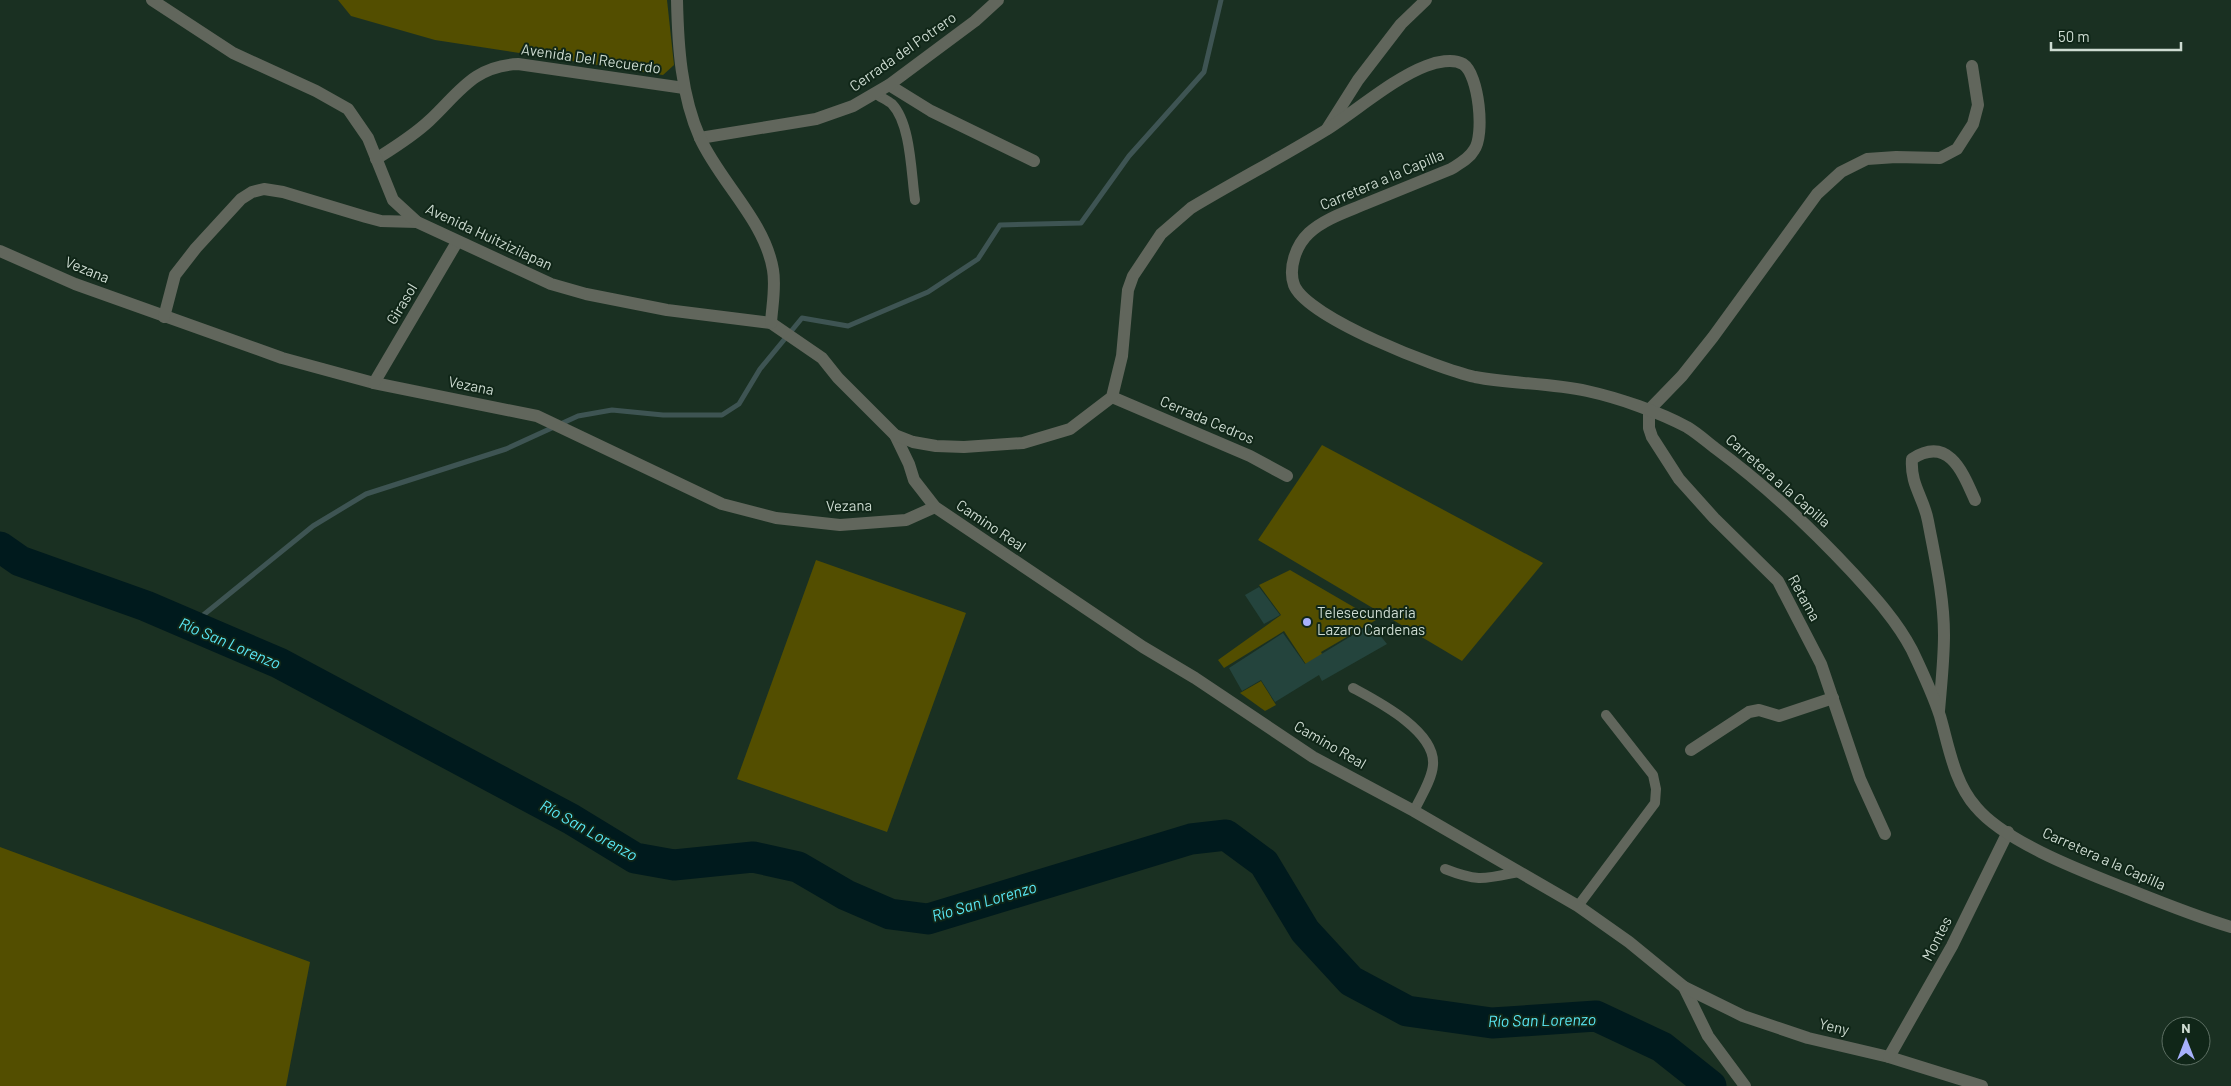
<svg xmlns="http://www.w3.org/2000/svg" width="2231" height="1086" font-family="Barlow,sans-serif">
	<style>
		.green { fill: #534e00 }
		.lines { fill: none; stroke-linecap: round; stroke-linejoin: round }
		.stream { stroke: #3e5453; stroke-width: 5 }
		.river { stroke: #001a1d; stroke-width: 31 }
		.building { fill: #24443d }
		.service { stroke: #61665c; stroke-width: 10 }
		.minor { stroke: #61665c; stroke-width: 12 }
		.tertiary { stroke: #61665c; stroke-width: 12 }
		.poi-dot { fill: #a7b1fc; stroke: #102618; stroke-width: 2 }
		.labels { text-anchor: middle; stroke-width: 4; stroke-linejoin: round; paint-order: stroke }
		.street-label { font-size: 15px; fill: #cddbd1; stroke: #102618 }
		.poi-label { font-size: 15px; fill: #cddbd1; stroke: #102618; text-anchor: start }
		.water-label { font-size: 16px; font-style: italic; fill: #59e7f4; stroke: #102618 }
	</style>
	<rect width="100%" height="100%" fill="#1a3022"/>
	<!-- green -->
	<g class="green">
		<polygon points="338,0 667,0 674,65 663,75 435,40 351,16"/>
		<polygon points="1322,445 1543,563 1462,661 1258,540"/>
		<polygon points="816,560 966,613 887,832 737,779"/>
		<polygon points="1290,570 1376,620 1321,652 1327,663 1311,672 1284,631 1224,668 1218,660 1281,615 1259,585"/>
		<polygon points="1261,681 1276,705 1265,711 1240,693"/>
		<polygon points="0,847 310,962 286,1086 0,1086"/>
	</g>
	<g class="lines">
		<!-- stream -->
		<polyline class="stream" points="191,625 313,526 366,494 506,449 578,416 612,410 663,415 722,415 739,404 760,369 802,318 848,326 928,292 978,259 1000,225 1081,223 1129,156 1204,72 1221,0"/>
		<!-- river -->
		<polyline class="river" points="0,547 20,561 146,606 279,663 571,819 635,858 674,865 753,857 798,867 846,895 890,914 928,919 1191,839 1226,835 1264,863 1305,931 1351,981 1407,1011 1492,1023 1596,1016 1662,1047 1711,1086"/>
	</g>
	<!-- building -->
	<g class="building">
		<polygon points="1259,587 1280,615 1264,624 1245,595"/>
		<polygon points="1371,624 1387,644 1322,681 1319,675 1275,702 1261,680 1242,691 1229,668 1283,633 1305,664"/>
	</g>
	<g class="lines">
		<!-- service -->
		<g class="service">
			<path d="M875 93C880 97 887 100 892 104 911 124 911 173 915 200"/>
			<path d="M1353 688C1377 701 1436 731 1433 765 1432 780 1420 798 1414 811"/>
			<path d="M1445 869C1478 882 1484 879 1518 872"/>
			<polyline points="1578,906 1655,803 1656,789 1653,775 1606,715"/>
		</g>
		<!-- minor -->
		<g class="minor">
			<polyline points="889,85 931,111 1034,161"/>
			<polyline points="1327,129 1358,80 1401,24 1426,0"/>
			<polyline points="700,138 816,119 853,106 889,85 975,21 998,0"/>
			<path d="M376 159C395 147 413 136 429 121 459 93 473 66 518 64L684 88"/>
			<polyline points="0,251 75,284 282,358 374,383 537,416 722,504 776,518 840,525 906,520 935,507"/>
			<polyline points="164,317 175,275 196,248 241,199 252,192 264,189 283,192 366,217 381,221 417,222"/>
			<polyline points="374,383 457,242"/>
			<polyline points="1112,397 1250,456 1287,476"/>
			<polyline points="895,435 909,464 914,480 935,507 1143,647 1195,678 1313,757 1414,811 1578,906 1629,942 1684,987 1708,1036 1745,1086"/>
			<path d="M1939 711C1941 686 1944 660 1944 635 1944 597 1935 558 1928 521 1924 498 1910 485 1912 459 1949 435 1963 473 1975 500"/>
			<polyline points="1691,750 1749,712 1759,710 1779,716 1833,698"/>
			<polyline points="1885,834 1860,779 1821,664 1778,581 1714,518 1679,479 1652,437 1649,428 1649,410 1682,376 1713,337 1817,194 1841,172 1867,159 1896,157 1940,158 1957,149 1973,124 1978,105 1972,66"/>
			<polyline points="1684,987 1743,1016 1808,1038 1889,1057 1982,1086"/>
			<polyline points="1889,1057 1952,946 2008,832"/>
		</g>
		<!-- tertiary -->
		<g class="tertiary">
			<path d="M152 0 233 53 316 91 348 109 368 138 393 200 417 222 551 284 586 294 667 310 771 323 822 358 838 378 895 435 913 442 936 446 964 447 1023 443 1070 429 1112 397 1122 356 1128 290 1133 276 1161 234 1191 208C1236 181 1282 157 1326 130 1356 111 1394 78 1426 66 1436 62 1453 58 1463 64 1479 74 1485 136 1474 150 1469 159 1459 164 1451 169 1422 181 1394 192 1365 204 1346 212 1324 219 1309 233 1296 245 1288 268 1294 285 1307 318 1439 369 1475 377 1512 384 1550 383 1587 391 1619 398 1659 412 1687 427 1697 433 1706 441 1715 448 1765 485 1810 527 1852 572 1874 596 1897 621 1912 650 1922 671 1933 694 1940 716 1949 747 1954 782 1976 807 2005 842 2082 871 2125 888 2160 902 2194 916 2231 927"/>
			<path d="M677 0C678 46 681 95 700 138 720 182 765 221 773 270 776 287 772 306 771 323"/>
		</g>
	</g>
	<!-- markers -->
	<circle class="poi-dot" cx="1307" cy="622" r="5"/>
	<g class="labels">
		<!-- street labels -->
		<g class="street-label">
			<text transform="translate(903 52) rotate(-35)" y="5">Cerrada del Potrero</text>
			<text transform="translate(591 59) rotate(8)" y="5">Avenida Del Recuerdo</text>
			<text transform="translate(1382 180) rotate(-23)" y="5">Carretera a la Capilla</text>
			<text transform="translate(489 237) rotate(25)" y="5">Avenida Huitzizilapan</text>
			<text transform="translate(87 270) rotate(22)" y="5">Vezana</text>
			<text transform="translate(402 304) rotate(-59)" y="5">Girasol</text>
			<text transform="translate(471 386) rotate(11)" y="5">Vezana</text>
			<text transform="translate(1207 420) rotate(23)" y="5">Cerrada Cedros</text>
			<text transform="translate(1778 481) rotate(41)" y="5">Carretera a la Capilla</text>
			<text transform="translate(849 506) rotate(-1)" y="5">Vezana</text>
			<text transform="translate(991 526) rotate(34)" y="5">Camino Real</text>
			<text transform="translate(1804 598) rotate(61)" y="5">Retama</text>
			<text transform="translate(1330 745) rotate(30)" y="5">Camino Real</text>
			<text transform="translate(2104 859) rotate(24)" y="5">Carretera a la Capilla</text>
			<text transform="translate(1937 939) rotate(-63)" y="5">Montes</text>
			<text transform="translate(1834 1027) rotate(13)" y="5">Yeny</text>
		</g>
		<!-- poi labels -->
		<g class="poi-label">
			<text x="1317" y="618">Telesecundaria<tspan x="1317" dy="17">Lazaro Cardenas</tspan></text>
		</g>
		<!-- water labels -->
		<g class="water-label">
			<text transform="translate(230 643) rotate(23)" y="6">Río San Lorenzo</text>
			<text transform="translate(589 830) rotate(29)" y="6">Río San Lorenzo</text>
			<text transform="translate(984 901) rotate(-16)" y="6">Río San Lorenzo</text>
			<text transform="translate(1542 1020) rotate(-1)" y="6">Río San Lorenzo</text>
		</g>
	</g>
	<!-- north arrow -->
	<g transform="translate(2186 1041)"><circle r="24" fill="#102618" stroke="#5c6e62"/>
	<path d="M0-4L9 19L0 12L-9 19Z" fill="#a7b1fc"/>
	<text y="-8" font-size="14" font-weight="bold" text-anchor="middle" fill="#cddbd1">N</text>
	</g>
	<!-- scale -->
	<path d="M2051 42v8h130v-8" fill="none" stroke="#cddbd1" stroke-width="2.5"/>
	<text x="2058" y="42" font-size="15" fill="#cddbd1" stroke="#102618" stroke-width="4" paint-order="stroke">50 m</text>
</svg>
